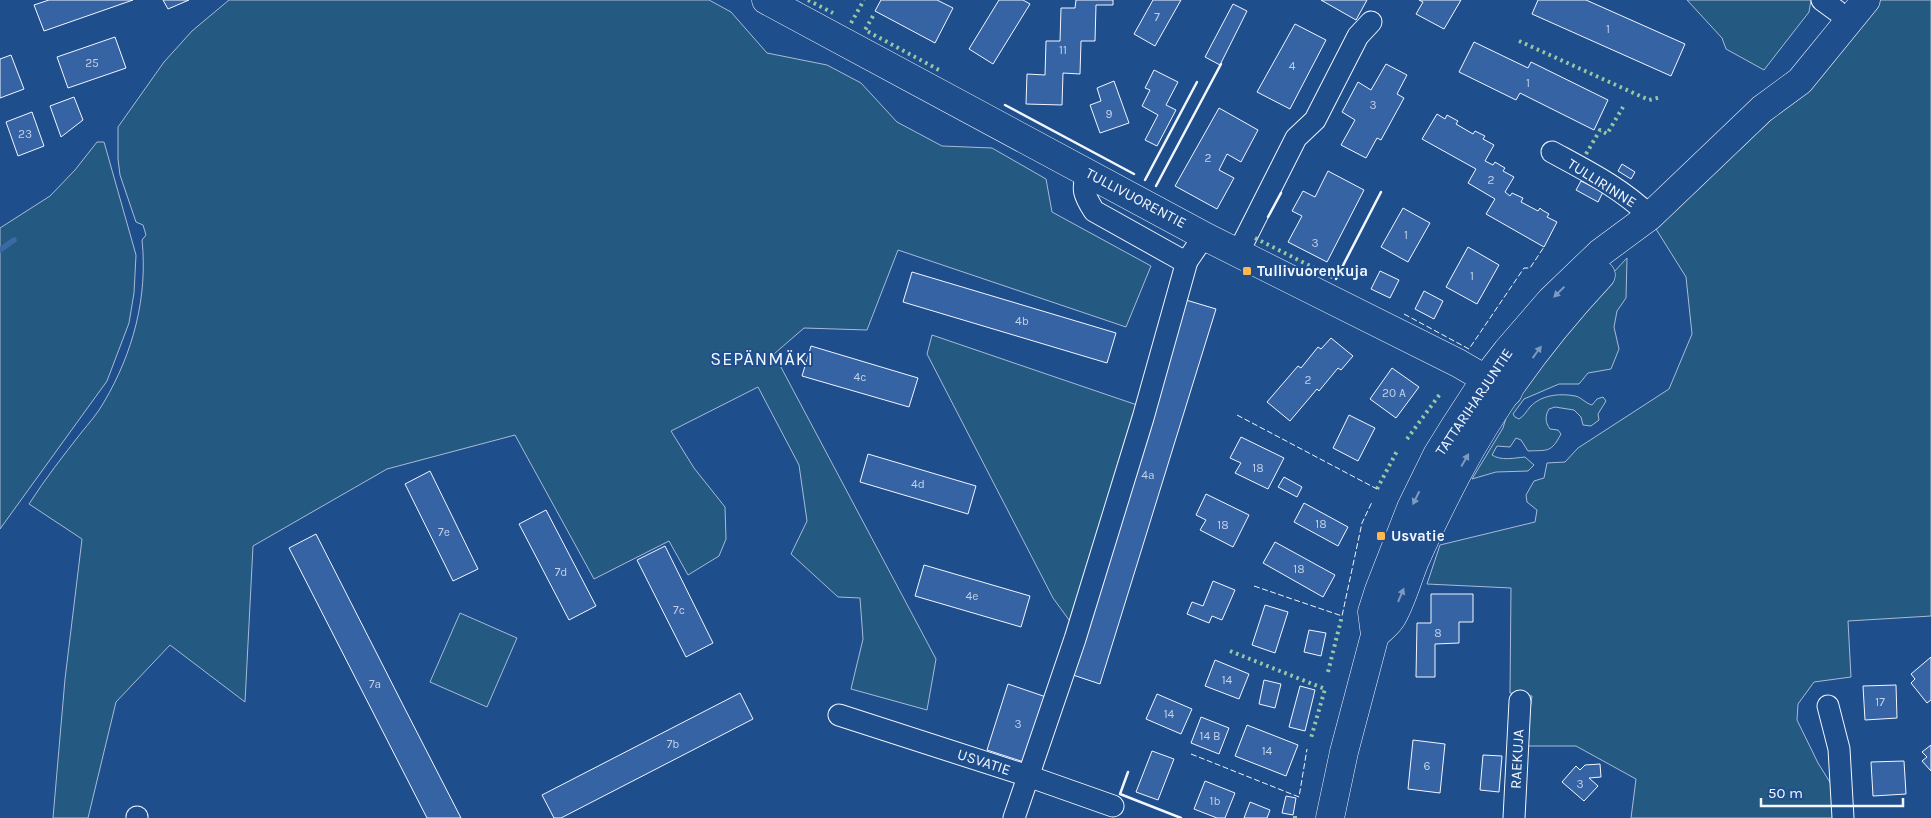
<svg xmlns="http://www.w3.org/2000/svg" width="1931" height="818" font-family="Karla,sans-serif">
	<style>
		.green { fill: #245a82; stroke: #a8bbd7 }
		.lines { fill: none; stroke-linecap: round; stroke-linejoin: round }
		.stream { stroke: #3b69a3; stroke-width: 5.5 }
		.building { fill: #3563a3; stroke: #f2f6ff }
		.minor-casing { stroke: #f2f6ff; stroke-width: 23 }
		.major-casing { stroke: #f2f6ff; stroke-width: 29 }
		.minor { stroke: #1f4e8c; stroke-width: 21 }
		.major { stroke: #1f4e8c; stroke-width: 28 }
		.hedge { stroke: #97c8a6; stroke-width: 4; stroke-dasharray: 2.5 4; stroke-linecap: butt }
		.fence { stroke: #f2f6ff; stroke-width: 1; stroke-dasharray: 6 2.5; stroke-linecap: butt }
		.wall { stroke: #f2f6ff; stroke-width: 2.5 }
		.oneway { fill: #7e9ac0 }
		.poi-dot { fill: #ffb74d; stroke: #1f4e8c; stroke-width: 2 }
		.labels { text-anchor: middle; stroke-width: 4; stroke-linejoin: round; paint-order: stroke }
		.number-label { font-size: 12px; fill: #c3d1e8 }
		.street-label { font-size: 15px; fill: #f2f6ff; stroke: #1f4e8c }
		.poi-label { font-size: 15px; font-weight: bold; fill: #f2f6ff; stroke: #1f4e8c; text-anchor: start }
		.quarter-label { font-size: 18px; letter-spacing: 1px; fill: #f2f6ff; stroke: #1f4e8c }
	</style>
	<rect width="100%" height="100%" fill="#1f4e8c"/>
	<!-- green -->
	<g class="green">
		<path d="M229 0H709L731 12 767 53 827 65 861 83 897 122 942 146 992 148 1046 179 1052 212 1151 266 1126 327 898 250 867 330 804 328 774 354 936 659 927 710 851 689 863 639 860 598 838 597 791 554 807 521 799 465 758 387 671 431 694 468 725 507 726 539 719 556 688 575 669 541 594 579 515 435 387 469 253 546 245 702 170 645 116 702 88 818H53L65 679 82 539 29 504C45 479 63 456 81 433 89 423 98 413 104 402 133 353 148 297 142 240L146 235 143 225 136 222 120 175 118 159V127L164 62 192 31Z"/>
		<polygon points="1687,0 1811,0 1809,12 1764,70 1726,49 1722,38"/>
		<polygon points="1869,0 1931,0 1931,616 1848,621 1851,677 1814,682 1798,704 1797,720 1818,763 1833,787 1834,818 1631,818 1636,779 1576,746 1525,746 1532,696 1510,693 1511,588 1427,584 1440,545 1535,522 1537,510 1527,502 1526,495 1534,481 1544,478 1547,463 1565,462 1578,448 1669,389 1692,334 1686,277 1656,229 1777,114"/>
		<polygon points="97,142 104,142 136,255 134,293 129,323 107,381 0,529 0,228 50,196 75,170"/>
		<path d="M1627 258 1626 298 1617 311 1614 327 1619 349 1611 369 1588 373 1579 384H1559L1524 399 1513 414 1515 417 1519 419C1524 416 1526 412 1530 407 1541 395 1559 393 1575 396 1581 397 1585 403 1592 405L1597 399 1603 397 1606 401 1598 414 1599 420 1591 426 1583 425 1581 417 1574 410 1555 407 1549 409C1545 416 1545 422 1550 429L1558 430 1561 434C1551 453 1548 450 1528 451L1521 440 1516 438 1510 447 1497 446 1492 455C1501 461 1514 458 1525 457L1534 465 1528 471 1496 472 1472 479 1503 428 1512 398 1568 321Z"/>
		<polygon points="932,335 1140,406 1072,624 1053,598 927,354"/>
		<polygon points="460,613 517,638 487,707 430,682"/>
	</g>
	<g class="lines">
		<!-- stream -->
		<polyline class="stream" points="0,250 14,240"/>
	</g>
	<!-- building -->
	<g class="building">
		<polygon points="49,0 133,0 44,31 34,5"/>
		<polygon points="163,0 189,0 168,9"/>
		<polygon points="881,0 937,0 953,8 935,43 875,11"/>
		<polygon points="999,0 1023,0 1030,4 993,64 969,49"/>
		<polygon points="1076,0 1113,0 1113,5 1096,5 1095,41 1081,41 1080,74 1063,73 1062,105 1026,104 1027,74 1045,75 1046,41 1060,41 1061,8 1075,8"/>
		<polygon points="1153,0 1181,0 1155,46 1134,34"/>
		<polygon points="1321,0 1367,0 1356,20"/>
		<polygon points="1419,0 1461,0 1444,29 1416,14 1423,2"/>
		<polygon points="1538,0 1586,0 1685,44 1671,76 1532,14"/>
		<polygon points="1233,4 1247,11 1220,65 1205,57"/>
		<polygon points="1295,24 1326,40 1290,109 1257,92"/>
		<polygon points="115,37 126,68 68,88 57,57"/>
		<polygon points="1474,42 1528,68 1531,62 1608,100 1594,130 1520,93 1516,100 1459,72"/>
		<polygon points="11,55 24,89 0,98 0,59"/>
		<polygon points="1386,64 1407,75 1397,94 1404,98 1381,140 1377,138 1366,158 1341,145 1355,120 1342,112 1358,82 1371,90"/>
		<polygon points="1154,70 1178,82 1166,105 1176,110 1157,146 1145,140 1158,115 1142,106 1150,90 1145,88"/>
		<polygon points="1114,81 1129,123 1100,133 1090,105 1101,101 1097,88"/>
		<polygon points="74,97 83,120 61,137 50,106"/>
		<polygon points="1219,108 1258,130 1241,162 1227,154 1219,170 1234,178 1217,209 1175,186"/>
		<polygon points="32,112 44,146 18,156 6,122"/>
		<polygon points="1437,114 1445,119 1447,115 1458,121 1456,124 1473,134 1475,131 1485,136 1483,139 1494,145 1485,161 1493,165 1495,162 1505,168 1503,171 1514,177 1505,192 1510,196 1512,193 1523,198 1521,202 1538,211 1540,208 1542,210 1549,214 1547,217 1557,222 1544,247 1486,214 1495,199 1468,183 1476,169 1422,139"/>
		<polygon points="1622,164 1635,172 1631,179 1618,171"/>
		<polygon points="1328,171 1364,190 1327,262 1288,242 1302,216 1292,211 1303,191 1315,197"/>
		<polygon points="1581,181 1603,192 1598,202 1576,190"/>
		<polygon points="1403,208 1430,223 1408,262 1381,247"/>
		<polygon points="1468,247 1499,265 1477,304 1446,287"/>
		<polygon points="1380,271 1399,280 1390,298 1371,289"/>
		<polygon points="912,272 1116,333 1107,363 903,302"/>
		<polygon points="1424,291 1443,301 1434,319 1415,309"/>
		<polygon points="1186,300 1216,309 1100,684 1070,674"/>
		<polygon points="1331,338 1353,356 1341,370 1338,368 1319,391 1317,389 1290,421 1267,402 1298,366 1301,368 1318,347 1321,349"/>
		<polygon points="811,346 918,378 909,407 802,376"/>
		<polygon points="1392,368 1419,387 1396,418 1370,399"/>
		<polygon points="1349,415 1375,428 1358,461 1333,448"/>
		<polygon points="1241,437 1284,458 1268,489 1235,473 1241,463 1230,458"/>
		<polygon points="868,454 976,486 968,514 860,482"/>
		<polygon points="430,471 478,569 453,581 405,484"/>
		<polygon points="1284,477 1302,487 1297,497 1278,487"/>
		<polygon points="1206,494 1249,515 1233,547 1200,530 1206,520 1196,515"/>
		<polygon points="1304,503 1348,527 1338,546 1294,522"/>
		<polygon points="546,510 596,606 569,620 519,524"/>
		<polygon points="316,534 404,707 461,818 427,818 289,548"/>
		<polygon points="1275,542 1335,575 1323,597 1263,563"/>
		<polygon points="665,546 713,643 686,657 637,560"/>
		<polygon points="924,565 1030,596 1021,627 915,596"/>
		<polygon points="1213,581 1235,590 1222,620 1212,616 1209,623 1187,614 1192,602 1203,606"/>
		<polygon points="1431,594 1473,594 1473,622 1459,622 1459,643 1435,644 1435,677 1416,677 1417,623 1431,623"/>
		<polygon points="1265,605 1288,612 1275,653 1252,645"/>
		<polygon points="1309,630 1326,633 1321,656 1304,652"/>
		<polygon points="1931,657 1931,700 1927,703 1911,683 1915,679 1911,674"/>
		<polygon points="1215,660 1249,674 1239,699 1205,686"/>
		<polygon points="1264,680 1281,684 1275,708 1259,704"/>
		<polygon points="1008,684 1049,698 1027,763 987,750"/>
		<polygon points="1896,685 1897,718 1865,720 1863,686"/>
		<polygon points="1300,686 1315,690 1305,731 1289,727"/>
		<polygon points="740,693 753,719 561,818 554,818 542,795"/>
		<polygon points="1157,694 1192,709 1181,734 1146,719"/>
		<polygon points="1201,717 1229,728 1219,754 1191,743"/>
		<polygon points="1247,725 1298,745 1286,776 1235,756"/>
		<polygon points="1413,740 1445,744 1440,793 1408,789"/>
		<polygon points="1931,745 1931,771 1922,761 1927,757 1922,752"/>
		<polygon points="1152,751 1174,759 1158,800 1136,792"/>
		<polygon points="1483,755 1502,756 1499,792 1480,790"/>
		<polygon points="1904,761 1906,794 1873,796 1871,762"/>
		<polygon points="1600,764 1601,777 1589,778 1598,786 1584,801 1562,782 1576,766 1580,770 1585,765"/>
		<polygon points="1205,781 1235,793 1225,818 1217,818 1194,809"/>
		<polygon points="1286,796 1296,798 1293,815 1282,813"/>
		<polygon points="1250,802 1270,810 1267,818 1244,818"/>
	</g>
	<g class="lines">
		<defs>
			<g id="minor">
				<polyline points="1822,0 1837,11"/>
				<path d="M1552 152C1587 171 1621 188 1650 216"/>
				<path d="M1088 172C1081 189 1084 195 1094 211L1178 258 1187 261"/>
				<polyline points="1238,253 1296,138 1315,120 1358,36 1371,22"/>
				<polyline points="1828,706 1839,749 1843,818"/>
				<polyline points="839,715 1028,776 1113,806"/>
				<polyline points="137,817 137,818"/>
				<polyline points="1014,818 1075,639 1143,418 1187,261 1198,245 1208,238"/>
				<polyline points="1514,818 1520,701"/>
			</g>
			<g id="major">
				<polyline points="766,0 1208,238 1458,363 1508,392"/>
				<path d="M1375 635C1380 630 1387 625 1391 619 1400 606 1408 578 1414 563 1427 533 1442 503 1457 474 1495 402 1546 334 1601 275"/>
				<polyline points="1330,818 1344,752 1375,635 1372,612 1379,590 1411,508 1437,455 1455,426 1486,378 1507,351 1551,300 1600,253 1650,216 1762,109 1800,81 1866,0"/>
			</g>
		</defs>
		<!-- minor casing -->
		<use href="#minor" class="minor-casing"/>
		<!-- major casing -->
		<use href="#major" class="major-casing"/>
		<!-- minor -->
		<use href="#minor" class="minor"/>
		<!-- major -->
		<use href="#major" class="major"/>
		<!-- hedge -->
		<g class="hedge">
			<polyline points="808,0 833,13"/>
			<polyline points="873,16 865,30 939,70"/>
			<polyline points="851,23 864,0"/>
			<polyline points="1519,41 1649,100 1661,97"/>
			<polyline points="1586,154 1600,130 1607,134 1623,107"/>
			<polyline points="1255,238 1336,279"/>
			<polyline points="1407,439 1440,394"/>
			<polyline points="1377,489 1397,451"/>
			<polyline points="1230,651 1325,689 1311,738"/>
			<polyline points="1328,672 1342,616"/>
			<polyline points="1295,818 1295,816"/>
		</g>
		<!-- fence -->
		<g class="fence">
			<polyline points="1404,314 1469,349 1524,268 1530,268 1544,247"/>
			<polyline points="1237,415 1377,489"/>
			<polyline points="1254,586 1342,616 1362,523 1372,502"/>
			<polyline points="1191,754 1299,797 1307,749"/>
		</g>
		<!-- wall -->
		<g class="wall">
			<polyline points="1005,105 1134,174"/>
			<polyline points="1145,180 1197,82"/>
			<polyline points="1156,186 1221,64"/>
			<polyline points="1268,217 1281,193"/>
			<polyline points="1336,279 1381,192"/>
			<polyline points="1128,772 1120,794 1181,818"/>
		</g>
	</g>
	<!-- one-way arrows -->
	<defs><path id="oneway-solid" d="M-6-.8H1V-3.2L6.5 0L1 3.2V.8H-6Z" transform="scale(1.25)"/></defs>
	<g class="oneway">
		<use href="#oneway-solid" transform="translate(1559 292) rotate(136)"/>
		<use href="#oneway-solid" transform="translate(1537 352) rotate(-54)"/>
		<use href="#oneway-solid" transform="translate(1465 460) rotate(-60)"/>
		<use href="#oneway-solid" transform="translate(1416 498) rotate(116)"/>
		<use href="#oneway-solid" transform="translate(1401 595) rotate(-67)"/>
	</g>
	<!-- markers -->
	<g class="poi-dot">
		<rect x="1242" y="266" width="10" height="10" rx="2.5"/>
		<rect x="1376" y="531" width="10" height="10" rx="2.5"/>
	</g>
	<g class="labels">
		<!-- number labels -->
		<g class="number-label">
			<text x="1157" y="21">7</text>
			<text x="1608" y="33">1</text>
			<text x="1063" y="54">11</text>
			<text x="92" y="67">25</text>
			<text x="1292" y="70">4</text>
			<text x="1528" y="87">1</text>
			<text x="1373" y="109">3</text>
			<text x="1109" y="118">9</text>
			<text x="25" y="138">23</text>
			<text x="1208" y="162">2</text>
			<text x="1491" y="184">2</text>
			<text x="1406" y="239">1</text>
			<text x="1315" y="247">3</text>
			<text x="1472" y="280">1</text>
			<text x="1022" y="325">4b</text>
			<text x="860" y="381">4c</text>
			<text x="1308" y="384">2</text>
			<text x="1394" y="397">20 A</text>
			<text x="1258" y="472">18</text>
			<text x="1148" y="479">4a</text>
			<text x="918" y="488">4d</text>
			<text x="1321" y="528">18</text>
			<text x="1223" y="529">18</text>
			<text x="444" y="536">7e</text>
			<text x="1299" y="573">18</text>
			<text x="561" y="576">7d</text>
			<text x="972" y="600">4e</text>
			<text x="679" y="614">7c</text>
			<text x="1438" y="637">8</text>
			<text x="1227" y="684">14</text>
			<text x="375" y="688">7a</text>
			<text x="1880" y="706">17</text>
			<text x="1169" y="718">14</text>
			<text x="1018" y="728">3</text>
			<text x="1210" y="740">14 B</text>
			<text x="673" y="748">7b</text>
			<text x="1267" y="755">14</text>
			<text x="1427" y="770">6</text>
			<text x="1580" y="788">3</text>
			<text x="1215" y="805">1b</text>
		</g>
		<!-- street labels -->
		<g class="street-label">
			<text transform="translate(1602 183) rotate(32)" y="5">TULLIRINNE</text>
			<text transform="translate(1136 198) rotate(28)" y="5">TULLIVUORENTIE</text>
			<text transform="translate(1474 402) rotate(-56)" y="5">TATTARIHARJUNTIE</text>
			<text transform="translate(1517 759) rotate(-87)" y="5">RAEKUJA</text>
			<text transform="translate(984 762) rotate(18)" y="5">USVATIE</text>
		</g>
		<!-- poi labels -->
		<g class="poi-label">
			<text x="1257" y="276">Tullivuorenkuja</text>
			<text x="1391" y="541">Usvatie</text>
		</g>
		<!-- quarter labels -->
		<g class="quarter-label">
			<text x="762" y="365">SEPÄNMÄKI</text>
		</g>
	</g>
	<!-- scale -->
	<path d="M1761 798v8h142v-8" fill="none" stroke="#f2f6ff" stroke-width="2.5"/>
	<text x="1768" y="798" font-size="15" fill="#f2f6ff" stroke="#1f4e8c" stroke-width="4" paint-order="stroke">50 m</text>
</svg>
